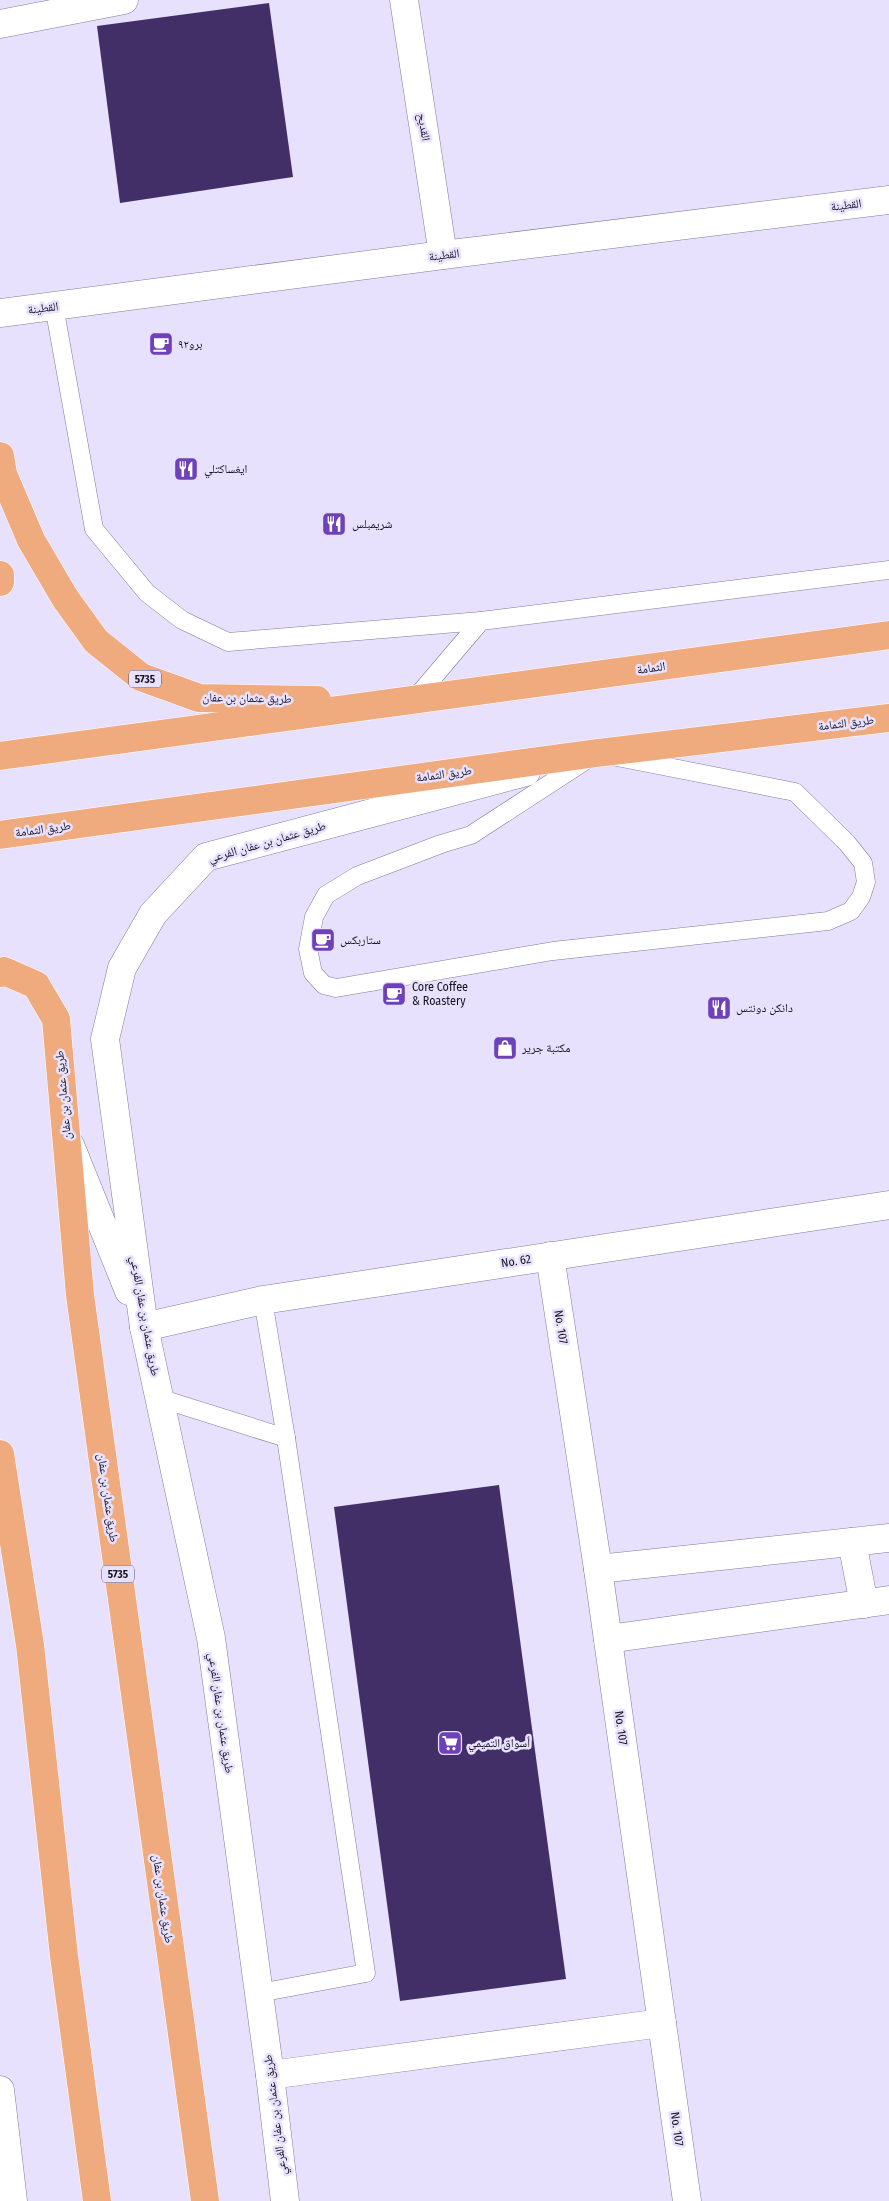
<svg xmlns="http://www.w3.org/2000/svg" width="889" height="2201" font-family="'Fira Sans Condensed','Noto Naskh Arabic',sans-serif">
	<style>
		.building { fill: #422f67 }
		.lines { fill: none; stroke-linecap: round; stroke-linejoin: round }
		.service-casing { stroke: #827a9a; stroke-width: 19 }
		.minor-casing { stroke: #827a9a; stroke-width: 29 }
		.secondary-casing { stroke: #827a9a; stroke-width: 29 }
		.primary-casing { stroke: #fff; stroke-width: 29 }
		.service { stroke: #fff; stroke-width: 18 }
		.minor { stroke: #fff; stroke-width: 28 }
		.secondary { stroke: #fff; stroke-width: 28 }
		.primary { stroke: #efaa7e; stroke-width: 28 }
		.labels { text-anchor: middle; stroke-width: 5; stroke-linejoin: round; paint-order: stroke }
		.shield { fill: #e8e1fe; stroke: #565263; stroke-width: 1 }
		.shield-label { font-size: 11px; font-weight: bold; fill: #171420 }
		.street-label { font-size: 12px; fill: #171420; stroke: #e8e1fe }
		.poi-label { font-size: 12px; fill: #171420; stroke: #e8e1fe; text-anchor: start }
	</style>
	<rect width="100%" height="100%" fill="#e8e1fe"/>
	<!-- building -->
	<g class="building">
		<polygon points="269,3 293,177 120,203 97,26"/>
		<polygon points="499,1485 566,1979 400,2001 334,1507"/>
	</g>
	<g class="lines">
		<defs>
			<g id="service">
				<polyline points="54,306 94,529 147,593 182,620 228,642 481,621"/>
				<polyline points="413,701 481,621 889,570"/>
				<polygon points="597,753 795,792 847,843 863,863 866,882 861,897 851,911 828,921 553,951 336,988 324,985 313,973 308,949 314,917 326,895 357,876 441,844 471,835"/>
				<polyline points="159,1398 286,1438"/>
				<polyline points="259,1993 366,1973 286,1438 263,1300"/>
			</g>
			<g id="minor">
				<polyline points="404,0 443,255"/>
				<polyline points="0,24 124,0"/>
				<polyline points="0,313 443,255 889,200"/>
				<polyline points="550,1256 598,1569 687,2201"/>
				<polyline points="144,1327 263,1300 889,1205"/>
				<polyline points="852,1542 864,1604"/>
				<polyline points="598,1569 889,1538"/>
				<polyline points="608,1639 889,1600"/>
				<polyline points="270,2075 662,2023"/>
			</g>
			<g id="secondary">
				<polyline points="70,1145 129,1291"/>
				<polyline points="0,2090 13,2201"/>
				<polyline points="285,2201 270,2075 211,1638 144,1327 105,1039 122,968 153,914 206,857 526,772"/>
			</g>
			<g id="primary">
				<polyline points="0,456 3,474 31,540 65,598 96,641 141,677 199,698 317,700"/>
				<polyline points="0,575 0,582"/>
				<polyline points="0,756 889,635"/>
				<polyline points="0,835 597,753 889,718"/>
				<polyline points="0,973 4,971 36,985 56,1019 80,1295 205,2201"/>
				<polyline points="0,1454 30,1645 64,1956 97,2201"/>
			</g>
		</defs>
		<!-- service casing -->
		<use href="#service" class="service-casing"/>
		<!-- minor casing -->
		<use href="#minor" class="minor-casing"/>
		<!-- secondary casing -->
		<use href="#secondary" class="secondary-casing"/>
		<!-- primary casing -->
		<use href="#primary" class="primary-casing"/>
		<!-- service -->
		<use href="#service" class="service"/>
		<!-- minor -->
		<use href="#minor" class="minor"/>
		<!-- secondary -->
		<use href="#secondary" class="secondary"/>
		<!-- primary -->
		<use href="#primary" class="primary"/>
	</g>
	<!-- icons -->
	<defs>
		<symbol id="cafe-square" viewBox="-11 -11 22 22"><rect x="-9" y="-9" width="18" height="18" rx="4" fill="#6f41b9" stroke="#e8e1fe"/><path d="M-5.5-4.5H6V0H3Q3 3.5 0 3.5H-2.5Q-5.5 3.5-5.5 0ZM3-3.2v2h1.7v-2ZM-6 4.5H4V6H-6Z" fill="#fff"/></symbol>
		<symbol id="restaurant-square" viewBox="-11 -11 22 22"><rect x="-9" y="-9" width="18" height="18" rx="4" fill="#6f41b9" stroke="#e8e1fe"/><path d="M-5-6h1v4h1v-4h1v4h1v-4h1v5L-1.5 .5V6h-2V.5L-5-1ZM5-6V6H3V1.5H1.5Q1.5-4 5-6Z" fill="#fff"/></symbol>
		<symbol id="shop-square" viewBox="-11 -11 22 22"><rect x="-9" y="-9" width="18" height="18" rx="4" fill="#6f41b9" stroke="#e8e1fe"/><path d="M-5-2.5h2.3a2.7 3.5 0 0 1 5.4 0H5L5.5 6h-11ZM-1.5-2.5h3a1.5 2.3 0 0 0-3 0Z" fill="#fff"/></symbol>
		<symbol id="supermarket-square" viewBox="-11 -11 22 22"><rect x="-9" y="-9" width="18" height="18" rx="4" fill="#6f41b9" stroke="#e8e1fe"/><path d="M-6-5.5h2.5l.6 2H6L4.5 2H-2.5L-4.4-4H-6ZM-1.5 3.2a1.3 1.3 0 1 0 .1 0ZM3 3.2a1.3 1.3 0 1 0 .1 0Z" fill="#fff"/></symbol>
	</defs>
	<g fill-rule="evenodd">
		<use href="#cafe-square" x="147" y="330" width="28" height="28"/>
		<use href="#restaurant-square" x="172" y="455" width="28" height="28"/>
		<use href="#restaurant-square" x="320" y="510" width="28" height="28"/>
		<use href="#cafe-square" x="309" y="926" width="28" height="28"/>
		<use href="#cafe-square" x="380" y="980" width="28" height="28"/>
		<use href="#restaurant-square" x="705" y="994" width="28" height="28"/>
		<use href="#shop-square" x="491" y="1034" width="28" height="28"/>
		<use href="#supermarket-square" x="436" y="1729" width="28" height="28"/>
	</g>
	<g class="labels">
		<!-- shield labels -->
		<g class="shield">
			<rect x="129" y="670.5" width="32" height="17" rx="4"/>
			<rect x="102" y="1565.5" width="32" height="17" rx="4"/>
		</g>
		<g class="shield-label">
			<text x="145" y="683">5735</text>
			<text x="118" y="1578">5735</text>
		</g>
		<!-- street labels -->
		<g class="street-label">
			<text transform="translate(424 127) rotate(81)" y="4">القديح</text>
			<text transform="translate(846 205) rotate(-7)" y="4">القطينة</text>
			<text transform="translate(444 255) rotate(-7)" y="4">القطينة</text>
			<text transform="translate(43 308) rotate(-7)" y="4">القطينة</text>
			<text transform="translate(651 668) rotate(-8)" y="4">الثمامة</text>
			<text transform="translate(247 698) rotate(1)" y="4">طريق عثمان بن عفان</text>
			<text transform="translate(846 723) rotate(-7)" y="4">طريق الثمامة</text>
			<text transform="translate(444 774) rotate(-8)" y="4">طريق الثمامة</text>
			<text transform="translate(43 829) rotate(-8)" y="4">طريق الثمامة</text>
			<text transform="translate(267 842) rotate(-16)" y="4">طريق عثمان بن عفان الفرعي</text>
			<text transform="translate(63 1095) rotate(-95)" y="4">طريق عثمان بن عفان</text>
			<text transform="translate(516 1261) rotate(-9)" y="4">No. 62</text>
			<text transform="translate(145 1316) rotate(80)" y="4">طريق عثمان بن عفان الفرعي</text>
			<text transform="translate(561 1327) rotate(81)" y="4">No. 107</text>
			<text transform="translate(108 1498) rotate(82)" y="4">طريق عثمان بن عفان</text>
			<text transform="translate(221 1713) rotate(82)" y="4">طريق عثمان بن عفان الفرعي</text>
			<text transform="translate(621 1728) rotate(82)" y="4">No. 107</text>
			<text transform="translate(163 1899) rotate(82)" y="4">طريق عثمان بن عفان</text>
			<text transform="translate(275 2115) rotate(-97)" y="4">طريق عثمان بن عفان الفرعي</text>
			<text transform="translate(677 2129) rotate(82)" y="4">No. 107</text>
		</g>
		<!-- poi labels -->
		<g class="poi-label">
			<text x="178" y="348">برو٩٢</text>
			<text x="204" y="473">ايغساكتلي</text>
			<text x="352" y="528">شريمبلس</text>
			<text x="340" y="944">ستاربكس</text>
			<text x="412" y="991">Core Coffee<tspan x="412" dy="14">&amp; Roastery</tspan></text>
			<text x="736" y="1012">دانكن دونتس</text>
			<text x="522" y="1052">مكتبة جرير</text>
			<text x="468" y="1747">أسواق التميمي</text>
		</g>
	</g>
</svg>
